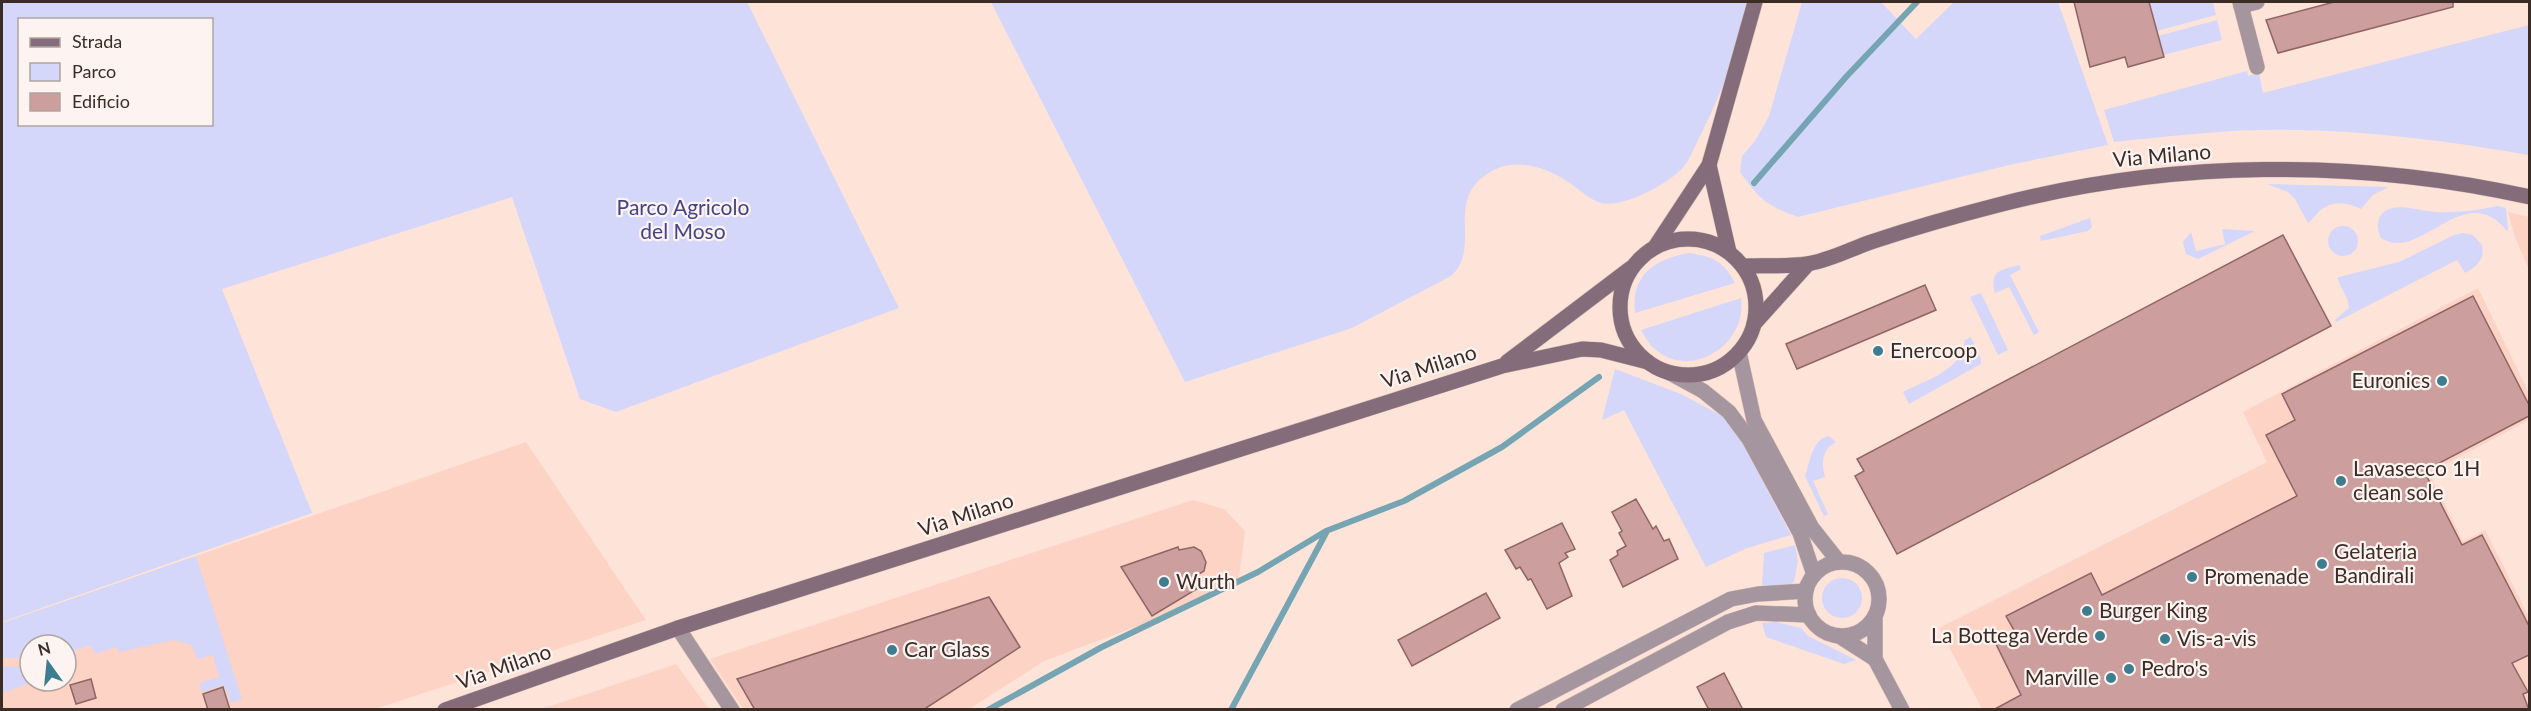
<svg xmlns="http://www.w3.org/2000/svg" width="2531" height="711" font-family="Lato,sans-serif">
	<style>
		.built { fill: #fcd3c4; fill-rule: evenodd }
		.green { fill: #d4d7fa; fill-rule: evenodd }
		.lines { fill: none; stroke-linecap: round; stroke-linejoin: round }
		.stream { stroke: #75a4b3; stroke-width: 6 }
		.building { fill: #cc9e9d; stroke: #8f6564; stroke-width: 1.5 }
		.street-casing { stroke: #d7beb5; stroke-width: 16 }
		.secondary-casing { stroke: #d7beb5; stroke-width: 16 }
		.street { stroke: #a5959f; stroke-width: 15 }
		.secondary { stroke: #846c7b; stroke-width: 15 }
		.poi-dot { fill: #3d7d90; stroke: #fdf4f1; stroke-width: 2 }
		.labels { text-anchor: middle; stroke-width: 4.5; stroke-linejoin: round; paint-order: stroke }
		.street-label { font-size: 21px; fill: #3c2c26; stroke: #fdf4f1 }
		.park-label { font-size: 21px; fill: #434387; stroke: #fdf4f1 }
		.poi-label { font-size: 21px; fill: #3c2c26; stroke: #fdf4f1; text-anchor: start }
	</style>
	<rect width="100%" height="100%" fill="#fee3d9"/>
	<!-- built -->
	<g class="built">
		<polygon points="2508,212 2529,217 2529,270 2515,237"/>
		<polygon points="2478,288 2529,393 2529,420 2429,473 2463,541 2485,530 2529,617 2529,709 1982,709 1939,628 2267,462 2243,412"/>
		<path d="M526 442 646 620 372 710 2 709V623ZM30 645H66V681H30Z"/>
		<polygon points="1193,500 1224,509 1245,531 1239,578 1143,624 1044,661 969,709 743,709 710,659"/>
		<polygon points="676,664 709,709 541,709 584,695"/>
	</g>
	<!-- green -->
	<g class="green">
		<path d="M2 2H747L899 308 616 412 580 399 512 197 222 289 312 513 2 622ZM20 20H212V124H20Z"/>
		<path d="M991 2H1754C1738 46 1723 90 1702 132 1696 143 1692 155 1685 165 1673 182 1622 209 1601 203 1590 200 1580 190 1571 184 1549 168 1516 156 1490 172 1443 200 1483 247 1451 276L1352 328 1185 382Z"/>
		<path d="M1802 2H1881L1916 39 1954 2H2058L2108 145 2009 165 1798 217C1766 205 1760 200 1740 172L1742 156 1755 141 1769 116Z"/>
		<polygon points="2149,2 2213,2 2216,15 2157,31"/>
		<polygon points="2217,20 2222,40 2163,55 2158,36"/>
		<path d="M2529 25V155C2441 140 2351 128 2261 130 2212 131 2163 137 2114 142L2104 110 2247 71 2248 76 2259 73 2263 93Z"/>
		<path d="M2267 184 2388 187 2373 195 2361 209C2348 203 2335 200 2322 209 2316 213 2313 220 2308 223L2295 199 2288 192Z"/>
		<path d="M2497 206 2506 208 2508 232C2464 176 2421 264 2381 238 2376 228 2376 216 2387 210 2401 203 2422 212 2437 212 2458 213 2478 210 2497 206Z"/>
		<polygon points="2090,218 2092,227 2088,231 2041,241 2040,236"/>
		<circle cx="2343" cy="241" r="15"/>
		<polygon points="2222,229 2255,231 2198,259 2186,254 2183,242 2191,232 2196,251 2225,244"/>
		<path d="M2463 233 2473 235 2482 245C2485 260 2477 266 2465 273L2457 260 2336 322 2335 320 2349 308 2348 301 2337 278 2339 277 2399 262 2454 235Z"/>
		<path d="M1690 253C1714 257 1724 262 1735 283L1635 313C1630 274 1657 258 1690 253Z"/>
		<path d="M2019 265 2021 269 2010 275 2039 332 2034 335 2009 287 1995 293C1989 271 2000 270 2019 265Z"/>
		<polygon points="1981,293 2008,350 1998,355 1970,297"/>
		<path d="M1741 298C1748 344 1691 381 1655 349 1649 345 1645 336 1641 330Z"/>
		<path d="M1971 337 1981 359V364L1909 404 1903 392C1928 379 1961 371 1965 340Z"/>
		<polygon points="1615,369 1681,394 1726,418 1738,434 1791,535 1747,548 1706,567 1624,410 1602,420"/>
		<path d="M1829 436 1836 442C1822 449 1821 463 1825 477L1813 481 1828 514 1824 516 1805 476C1810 462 1812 439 1829 436Z"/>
		<path d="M1795 545 1798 561 1794 582C1783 588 1773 586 1762 585L1764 553Z"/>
		<polygon points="196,556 242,699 231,703 224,685 202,692 199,683 219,677 213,655 197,659 192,645 173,640 119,652 116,647 95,654 91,645 66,653 66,645 30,645 30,658 2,658 2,623"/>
		<circle cx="1842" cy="598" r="20"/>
		<polygon points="1776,622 1801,628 1808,636 1856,660 1844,664 1766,637 1762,623"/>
		<polygon points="30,666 30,681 36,681 2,693 2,667"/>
	</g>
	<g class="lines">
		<!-- stream -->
		<g class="stream">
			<polyline points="1754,183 1846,77 1917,2"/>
			<polyline points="988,710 1102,647 1258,572 1326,531 1404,501 1502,447 1599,377"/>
			<polyline points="1231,710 1326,533"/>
		</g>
	</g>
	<!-- building -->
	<g class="building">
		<polygon points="2074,2 2149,2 2164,57 2128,67 2125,57 2090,67"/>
		<polygon points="2334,2 2453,2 2453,7 2278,53 2266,20"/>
		<polygon points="2283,235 2331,326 1897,554 1855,476 1864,471 1857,459"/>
		<polygon points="1925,285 1936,310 1797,369 1786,344"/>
		<polygon points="2473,296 2529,405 2529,416 2424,471 2462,545 2482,535 2529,626 2529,655 2512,663 2528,692 2523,694 2529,710 1993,710 2021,695 1996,644 2016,634 2006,616 2091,573 2102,595 2297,496 2266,435 2295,420 2282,394"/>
		<polygon points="1636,499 1653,529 1656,526 1664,541 1669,539 1678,559 1623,587 1610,560 1618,555 1617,551 1626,546 1619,533 1622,531 1612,512"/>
		<polygon points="1562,523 1575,549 1565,553 1568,557 1559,563 1572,596 1547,609 1531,579 1528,580 1520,567 1516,569 1505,550"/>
		<polygon points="1178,547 1179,550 1194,547 1201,551 1206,562 1204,571 1194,577 1200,587 1152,616 1121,567"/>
		<polygon points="1486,593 1500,618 1412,666 1398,640"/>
		<polygon points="989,597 1020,647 923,710 755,710 737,679"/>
		<polygon points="1724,673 1743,710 1709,710 1697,687"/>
		<polygon points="91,679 96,698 76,704 70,685"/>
		<polygon points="223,687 230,710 208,710 203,694"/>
	</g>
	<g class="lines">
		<defs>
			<g id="street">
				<polyline points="2240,2 2257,67"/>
				<polyline points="2241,6 2257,2"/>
				<polyline points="1739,352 1754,420 1812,528 1839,562"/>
				<polyline points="1670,373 1703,391 1729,412 1749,439 1800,533 1814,575"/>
				<circle cx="1842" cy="599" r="37"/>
				<polyline points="1875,616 1875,659 1902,710"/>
				<polyline points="678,628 732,710"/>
				<polyline points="1839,636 1875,659"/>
				<polyline points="1517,710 1731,599 1758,594 1806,591"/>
				<polyline points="1563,710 1728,622 1756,613 1809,615"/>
			</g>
			<g id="secondary">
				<polyline points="1709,165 1729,252"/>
				<circle cx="1688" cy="307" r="68"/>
				<polyline points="1655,247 1709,165 1755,2"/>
				<path d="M1743 266C1764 265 1786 267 1807 264 1828 261 1851 249 1871 242 1913 228 1955 216 1998 205 2170 160 2356 158 2530 197"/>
				<polyline points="1754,324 1808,264"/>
				<polyline points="1507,362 1631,268"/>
				<polyline points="445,710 678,628 1502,366 1582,349 1601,350 1648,362"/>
			</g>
		</defs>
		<!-- street casing -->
		<use href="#street" class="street-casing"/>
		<!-- secondary casing -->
		<use href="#secondary" class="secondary-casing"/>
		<!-- street -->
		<use href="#street" class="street"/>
		<!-- secondary -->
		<use href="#secondary" class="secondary"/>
	</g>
	<!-- markers -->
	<g class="poi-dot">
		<circle cx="1878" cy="351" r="6"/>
		<circle cx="2442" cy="381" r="6"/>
		<circle cx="2341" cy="481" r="6"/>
		<circle cx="2322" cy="564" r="6"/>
		<circle cx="2192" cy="577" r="6"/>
		<circle cx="1164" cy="582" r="6"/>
		<circle cx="2087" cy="611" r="6"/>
		<circle cx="2100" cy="636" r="6"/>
		<circle cx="2165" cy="639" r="6"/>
		<circle cx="892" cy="650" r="6"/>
		<circle cx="2129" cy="669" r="6"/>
		<circle cx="2111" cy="678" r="6"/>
	</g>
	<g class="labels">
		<!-- street labels -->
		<g class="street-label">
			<text transform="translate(2162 156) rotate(-5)" y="7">Via Milano</text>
			<text transform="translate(1429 367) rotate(-18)" y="7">Via Milano</text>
			<text transform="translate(966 515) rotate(-18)" y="7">Via Milano</text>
			<text transform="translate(504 667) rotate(-19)" y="7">Via Milano</text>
		</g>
		<!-- park labels -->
		<g class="park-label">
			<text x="683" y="215">Parco Agricolo<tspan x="683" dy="24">del Moso</tspan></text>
		</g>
		<!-- poi labels -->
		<g class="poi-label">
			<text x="1890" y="358">Enercoop</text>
			<text x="2430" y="388" text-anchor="end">Euronics</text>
			<text x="2353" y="476">Lavasecco 1H<tspan x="2353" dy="24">clean sole</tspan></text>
			<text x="2334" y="559">Gelateria<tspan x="2334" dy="24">Bandirali</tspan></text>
			<text x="2204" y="584">Promenade</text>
			<text x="1176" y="589">Wurth</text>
			<text x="2099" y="618">Burger King</text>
			<text x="2088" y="643" text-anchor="end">La Bottega Verde</text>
			<text x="2177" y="646">Vis-a-vis</text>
			<text x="904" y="657">Car Glass</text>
			<text x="2141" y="676">Pedro's</text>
			<text x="2099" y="685" text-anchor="end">Marville</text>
		</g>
	</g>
	<!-- border -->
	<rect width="2531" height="711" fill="none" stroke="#3c2c26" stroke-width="6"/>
	<!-- legend -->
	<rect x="18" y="18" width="195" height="108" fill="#fdf4f1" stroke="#b0a4a0" stroke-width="1.5"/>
	<rect x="30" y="38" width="30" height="9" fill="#846c7b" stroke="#b0a4a0" stroke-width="1.5"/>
	<text x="72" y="48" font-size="18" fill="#3c2c26">Strada</text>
	<rect x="30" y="63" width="30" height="18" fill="#d4d7fa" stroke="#b0a4a0" stroke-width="1.5"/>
	<text x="72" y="78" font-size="18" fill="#3c2c26">Parco</text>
	<rect x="30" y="93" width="30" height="18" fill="#cc9e9d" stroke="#b0a4a0" stroke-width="1.5"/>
	<text x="72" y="108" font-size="18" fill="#3c2c26">Edificio</text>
	<!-- north arrow -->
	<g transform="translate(48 663) rotate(345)"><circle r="28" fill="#fdf4f1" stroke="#b0a4a0" stroke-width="1.5"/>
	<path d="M0-4.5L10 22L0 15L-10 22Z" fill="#3d7d90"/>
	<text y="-9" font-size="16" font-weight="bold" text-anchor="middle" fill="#3c2c26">N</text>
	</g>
</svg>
